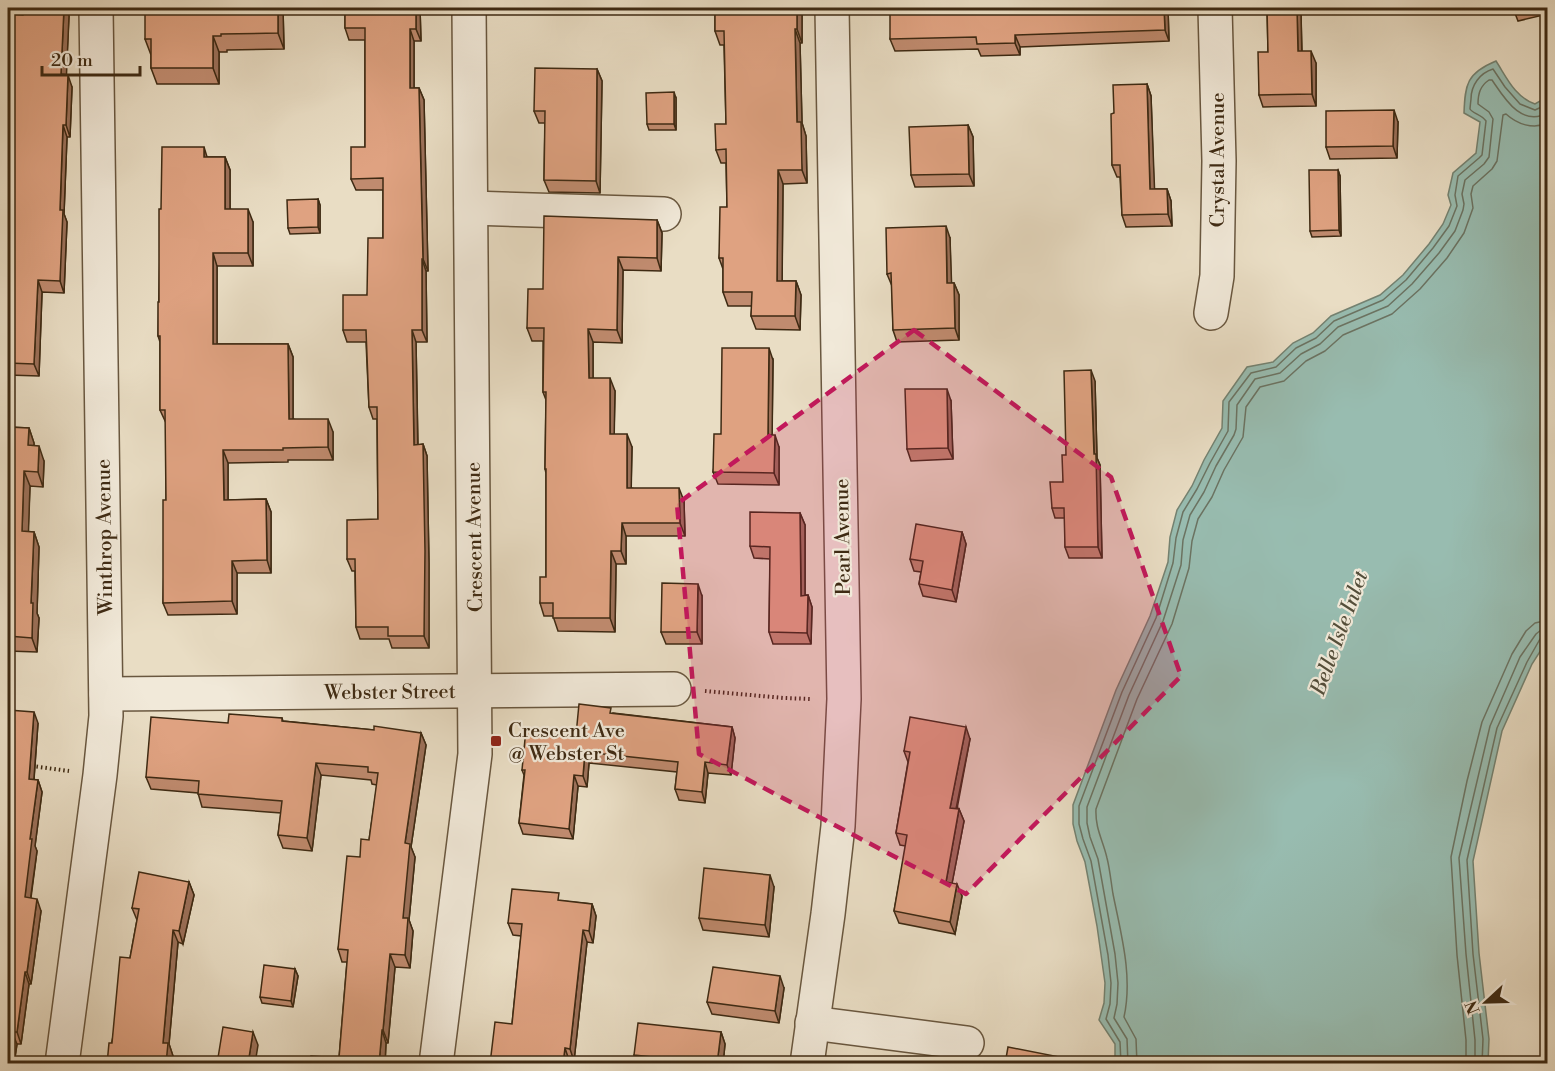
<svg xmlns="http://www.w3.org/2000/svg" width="1555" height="1071" font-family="'Libre Bodoni',serif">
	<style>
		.water { fill: #98bcb0; stroke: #748271; stroke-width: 1.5 }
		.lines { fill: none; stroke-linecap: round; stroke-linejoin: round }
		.shore { stroke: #6b7362; stroke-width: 1.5 }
		.minor-casing { stroke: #69573f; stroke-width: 36 }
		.path { stroke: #3e2a13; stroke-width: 4; stroke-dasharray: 1.5 3; stroke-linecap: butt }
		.minor { stroke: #f1e9d9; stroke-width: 33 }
		.wall { fill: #c08b6f; stroke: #3e2a13; stroke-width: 1.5 }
		.shaded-wall { fill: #9c715a; stroke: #3e2a13; stroke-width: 1.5 }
		.building { fill: #dfa281; stroke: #3e2a13; stroke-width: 1.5 }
		.marked { fill: #c2185b; fill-opacity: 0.2; stroke: #c2185b; stroke-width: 4.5; stroke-dasharray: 12 8; stroke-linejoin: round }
		.poi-dot { fill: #8f2418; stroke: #f1e9d9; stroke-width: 2 }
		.labels { text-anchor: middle; stroke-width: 4.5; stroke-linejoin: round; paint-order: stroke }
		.street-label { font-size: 20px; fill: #3e2a13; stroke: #f1e9d9 }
		.poi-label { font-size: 20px; fill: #3e2a13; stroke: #f1e9d9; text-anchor: start }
		.water-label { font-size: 21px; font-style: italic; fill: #544e3a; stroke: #f1e9d9 }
	</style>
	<rect width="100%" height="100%" fill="#e9ddc4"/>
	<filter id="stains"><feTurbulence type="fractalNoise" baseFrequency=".00333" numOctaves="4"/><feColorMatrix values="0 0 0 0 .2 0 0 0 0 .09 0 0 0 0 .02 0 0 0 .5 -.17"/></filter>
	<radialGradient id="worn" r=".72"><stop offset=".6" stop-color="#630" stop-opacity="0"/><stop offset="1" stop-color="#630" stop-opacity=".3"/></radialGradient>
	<!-- water -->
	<path class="water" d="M1496 61C1507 78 1515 97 1535 104L1547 97 1548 639 1532 664 1502 731 1473 861 1479 953 1489 1039 1488 1063H1115V1044L1099 1020 1104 1003 1105 983 1097 926 1085 862 1077 841 1073 824V805L1116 690 1150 616 1168 562 1170 537 1177 510 1192 486 1204 460 1222 428 1223 401 1247 367 1273 362 1293 343 1313 333 1331 316 1380 295 1403 275 1429 244 1443 224 1451 205 1448 195 1453 173 1476 153 1480 122 1464 113C1465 84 1467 73 1496 61Z"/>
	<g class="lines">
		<!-- shore -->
		<g class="shore">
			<path d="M1121 1064 1120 1042 1106 1019 1110 1004 1111 983 1108 955 1091 861 1083 839 1079 824V806L1122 692 1156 618 1173 563 1176 538 1183 512 1197 489 1210 463 1228 431 1229 402 1251 373 1276 367 1296 348 1316 338 1334 321 1383 300 1406 280 1433 248 1449 226 1457 206 1455 195 1458 176 1479 158 1482 155 1486 121C1482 115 1472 113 1470 109 1470 108 1471 99 1471 99 1471 85 1480 73 1493 69L1505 87 1520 104 1535 110 1548 104"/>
			<path d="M1128 1064 1127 1039 1114 1018 1117 1004 1118 983 1115 954 1098 859 1090 837 1087 823V807L1129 695 1163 621 1181 565 1183 540 1190 515 1204 492 1216 466 1234 435 1236 429 1237 405 1255 379 1280 373 1301 354 1320 344 1338 327 1388 306 1412 284 1439 253 1455 231 1463 210 1464 204 1462 194 1465 180 1484 164 1489 157 1493 119 1489 112 1478 104C1478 94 1480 86 1489 80H1492C1505 99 1521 127 1548 113"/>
			<path d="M1137 1064 1136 1039 1124 1017C1133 976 1121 934 1113 894 1111 882 1110 870 1107 858 1103 840 1095 829 1096 809L1137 699 1172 624 1189 568 1192 541 1198 519 1212 497 1224 470 1243 437 1246 407 1260 387 1284 381 1306 361 1325 351 1343 335 1392 314 1420 289 1447 258 1464 233 1473 208 1471 194 1473 186 1492 169 1497 161 1503 115 1506 114C1517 124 1533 130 1548 123"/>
			<polyline points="1466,1064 1466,1040 1457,955 1451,857 1467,781 1482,722 1512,654 1526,631 1535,623 1548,620"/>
			<polyline points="1475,1064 1475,1040 1466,954 1459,858 1490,726 1520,657 1536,634 1541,630 1548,629"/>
			<polyline points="1482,1064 1483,1039 1473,954 1467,860 1497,728 1527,662 1540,639 1548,637"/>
		</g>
		<defs>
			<g id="minor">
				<polyline points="471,208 664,214"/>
				<polyline points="1211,313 1217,276 1219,161 1215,8"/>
				<path id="s1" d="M106 694 674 689"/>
				<polyline points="812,1023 967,1043"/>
				<polyline points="62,1064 100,775 106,716 96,8"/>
				<polyline points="436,1064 475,754 469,8"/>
				<polyline points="807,1064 828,914 838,826 844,699 832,8"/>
			</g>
		</defs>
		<!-- minor casing -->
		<use href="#minor" class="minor-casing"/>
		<!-- path -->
		<g class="path">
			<polyline points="705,691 784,698 811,699"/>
			<polyline points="32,766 69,771"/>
		</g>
		<!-- minor -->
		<use href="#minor" class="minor"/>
	</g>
	<!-- wall -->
	<g class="wall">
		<polygon points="24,8 66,8 69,16 66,75 72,87 70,137 67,137 64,214 67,222 64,293 42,292 39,376 8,375 8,14 23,15"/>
		<polygon points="283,8 284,49 227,50 227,52 219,52 219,84 157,84 151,68 151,55 145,39"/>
		<polygon points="345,8 420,8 421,41 414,41 414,88 419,88 424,100 428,271 426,271 427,342 416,342 418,445 423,444 427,456 429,563 429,648 392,648 389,639 360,639 356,627 355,571 352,571 347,559 378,519 377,419 373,419 369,407 366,342 347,342 343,330 367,295 383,238 383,190 356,190 351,179 365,147 365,40 349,40 345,28"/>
		<polygon points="715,8 802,8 802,43 800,43 802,123 806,136 807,183 783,184 782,281 796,281 801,295 800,330 756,329 751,316 752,306 728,306 723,292 723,269 719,258 727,207 726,163 721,163 716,150 726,124 724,45 720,45 715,31"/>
		<polygon points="1168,8 1169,41 1020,47 1020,55 981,56 978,49 895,51 890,39 898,12"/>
		<polygon points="1267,8 1326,8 1301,14 1302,51 1316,63 1316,106 1263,107 1259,95 1268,52"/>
		<polygon points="1358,8 1374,8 1360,11"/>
		<polygon points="1513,8 1548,8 1548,14 1518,21"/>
		<polygon points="597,69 602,81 600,193 549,192 544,180 545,123 539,123 534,111"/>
		<polygon points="1147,84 1151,96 1154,189 1167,189 1171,201 1172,226 1126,227 1122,215 1120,177 1117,177 1112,165 1114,113"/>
		<polygon points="676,98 676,130 649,130 647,124"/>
		<polygon points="1398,122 1397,158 1330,159 1326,147"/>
		<polygon points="968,125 973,137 974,186 915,187 911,175"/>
		<polygon points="207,157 225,157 230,170 230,209 253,222 253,266 217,266 217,344 288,344 293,357 293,419 333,432 333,460 288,460 288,462 228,463 228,500 266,499 271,512 271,573 237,573 237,614 168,615 163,603 166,500 166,423 160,410 160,342 158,336 161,209"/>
		<polygon points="1338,170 1340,176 1341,236 1312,237 1310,231"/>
		<polygon points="318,199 320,205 320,233 290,234 288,228"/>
		<polygon points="657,220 662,233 661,271 623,270 622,343 593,342 593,378 615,391 614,434 632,447 631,488 684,501 685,536 626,536 626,564 616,564 615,632 558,631 553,616 544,616 540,603 546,577 546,473 545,469 546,400 543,392 543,341 532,341 527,328 543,289"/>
		<polygon points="950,238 951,283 954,283 959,295 959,340 897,342 893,330 892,286 887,274"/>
		<polygon points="773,360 772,435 779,447 779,485 718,484 713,472 721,434"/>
		<polygon points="1095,381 1097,458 1100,465 1102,558 1069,558 1065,547 1065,518 1055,518 1052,508 1063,482 1066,455"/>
		<polygon points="951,401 953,459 911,461 907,449"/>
		<polygon points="8,427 29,428 34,443 34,445 44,461 43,487 30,486 28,532 34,532 39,547 37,613 39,618 37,652 8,651"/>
		<polygon points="800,513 805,525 805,595 808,595 812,607 811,644 773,644 769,632 770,559 754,558 750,546"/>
		<polygon points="962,532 966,544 956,602 923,596 919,584 921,572 914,571 910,559"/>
		<polygon points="702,596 702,644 666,644 661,632"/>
		<polygon points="613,713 732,727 735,738 731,775 708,773 705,803 679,800 675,789 677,772 589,763 587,787 578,786 573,839 523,834 519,823 524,775 522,770 576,735"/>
		<polygon points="282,718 283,721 374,730 421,733 426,745 411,847 415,857 409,920 413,931 410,968 395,967 388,1043 386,1043 385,1064 310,1064 339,1058 347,962 342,962 338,949 360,857 369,840 377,785 372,784 371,780 321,775 312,851 283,848 278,835 281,813 202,807 198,793 151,789 146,777 228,723"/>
		<polygon points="38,723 34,780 38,780 42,792 35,846 37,851 31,898 41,911 31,984 29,984 21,1044 17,1044 14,1064 8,1064"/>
		<polygon points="970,739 957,809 959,809 964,821 952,883 962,896 955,934 899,923 894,911 906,846 900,845 896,833 908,762 904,751"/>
		<polygon points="189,882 194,895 183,944 178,942 169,1044 173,1056 172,1064 107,1064 130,958 137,920 132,908"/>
		<polygon points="774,887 769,937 703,930 699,918"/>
		<polygon points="562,901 592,904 596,916 593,943 587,942 574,1061 569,1060 512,1024 521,936 513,935 508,923"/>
		<polygon points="295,969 298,976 293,1007 262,1003 260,997"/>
		<polygon points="784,988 779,1023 712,1014 707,1002"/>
		<polygon points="721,1032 725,1044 723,1064 637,1064 634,1055"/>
	</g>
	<!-- shaded-wall -->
	<g class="shaded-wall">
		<polygon points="64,8 66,8 69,16 66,86 61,74"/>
		<polygon points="278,8 283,8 284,49 278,33"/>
		<polygon points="416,8 420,8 421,41 416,29"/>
		<polygon points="797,8 802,8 802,43 797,29"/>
		<polygon points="1164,8 1168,8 1169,41 1165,30"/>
		<polygon points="1297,8 1299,8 1301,14 1302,63 1298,51"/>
		<polygon points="410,29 414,41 414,100 410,88"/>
		<polygon points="795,29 800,43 802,123 806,136 807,183 802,170 797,122"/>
		<polygon points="1015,35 1020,47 1020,55 1015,43"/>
		<polygon points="213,36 219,52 219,84 213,68"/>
		<polygon points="1311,51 1316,63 1316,106 1312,94"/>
		<polygon points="597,69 602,81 600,193 596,181"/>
		<polygon points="68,75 72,87 70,137 66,125"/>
		<polygon points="1147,84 1151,96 1155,201 1150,189"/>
		<polygon points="419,88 424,100 428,271 423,259"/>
		<polygon points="674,92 676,98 676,130 674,124"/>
		<polygon points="1394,110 1398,122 1397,158 1393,146"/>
		<polygon points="63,125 67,137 64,214 67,222 64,293 60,281 60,210"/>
		<polygon points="968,125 973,137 974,186 969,174"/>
		<polygon points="204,147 208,160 204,157"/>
		<polygon points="225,157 230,170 230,222 225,209"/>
		<polygon points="778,170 783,184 782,295 777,281"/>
		<polygon points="1338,170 1340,176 1341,236 1339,230"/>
		<polygon points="1167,189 1171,201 1172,226 1168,214"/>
		<polygon points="318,199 320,205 320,233 318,227"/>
		<polygon points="248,209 253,222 253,266 248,253"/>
		<polygon points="657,220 662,233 661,271 657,258"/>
		<polygon points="946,226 950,238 952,295 947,283"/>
		<polygon points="213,253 217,266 217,357 213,344"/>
		<polygon points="618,257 623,270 622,343 617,330"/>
		<polygon points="422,259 426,271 427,342 422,330"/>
		<polygon points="38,280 42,292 39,376 34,364"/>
		<polygon points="796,281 801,295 800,330 795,316"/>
		<polygon points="954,283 959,295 959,340 955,328"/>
		<polygon points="588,329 593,342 593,391 589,378"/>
		<polygon points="412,330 416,342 418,456 414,445"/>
		<polygon points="288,344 293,357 293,432 289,419"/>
		<polygon points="769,348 773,360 772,447 768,435"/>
		<polygon points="1091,370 1095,381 1097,458 1100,465 1102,558 1098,547"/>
		<polygon points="610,378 615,391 614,447 610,434"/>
		<polygon points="947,389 951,401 953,459 948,448"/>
		<polygon points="328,419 333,432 333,460 328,447"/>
		<polygon points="29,428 34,443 33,460 28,445"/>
		<polygon points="627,434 632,447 631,501 627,488"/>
		<polygon points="775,435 779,447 779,485 774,473"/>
		<polygon points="423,444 427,456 429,563 429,648 424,636"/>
		<polygon points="39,446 44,461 43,487 38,472"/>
		<polygon points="223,450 228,463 228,513 224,500"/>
		<polygon points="24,471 30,486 28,546 22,531"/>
		<polygon points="679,488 684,501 685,536 680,523"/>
		<polygon points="266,499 271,512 271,573 267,560"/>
		<polygon points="800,513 805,525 805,608 801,596"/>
		<polygon points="622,523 626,536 626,564 621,551"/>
		<polygon points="34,532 39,547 37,613 39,618 37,652 32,638 31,603"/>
		<polygon points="962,532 966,544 956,602 952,590"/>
		<polygon points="611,551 616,564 615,632 610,618"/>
		<polygon points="232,561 237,573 237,614 232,601"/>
		<polygon points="698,584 702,596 702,644 697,632"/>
		<polygon points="808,595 812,607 811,644 807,633"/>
		<polygon points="34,712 38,723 33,791 29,779"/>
		<polygon points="732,727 735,738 731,775 727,765"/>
		<polygon points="966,727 970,739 954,819 950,808"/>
		<polygon points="421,733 426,745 411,847 415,857 409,920 413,931 410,968 405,955 403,918 405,843"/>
		<polygon points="585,752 589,763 587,787 583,776"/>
		<polygon points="705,762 708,773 705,803 702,792"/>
		<polygon points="316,763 321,775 312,851 307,838"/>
		<polygon points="574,775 578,786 573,839 569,829"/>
		<polygon points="38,780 42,792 35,846 37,851 29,909 25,897 30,839"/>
		<polygon points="959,809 964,821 950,894 946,882"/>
		<polygon points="770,875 774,887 769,937 765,925"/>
		<polygon points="189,882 194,895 183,944 179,931"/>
		<polygon points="957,884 962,896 955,934 950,922"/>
		<polygon points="37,899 41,911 31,984 27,972"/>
		<polygon points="592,904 596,916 593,943 589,931"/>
		<polygon points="173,930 178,942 169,1044 173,1056 172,1064 166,1064 163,1043"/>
		<polygon points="583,930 587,942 574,1061 570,1049"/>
		<polygon points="390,954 395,967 388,1043 383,1030"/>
		<polygon points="295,969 298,976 293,1007 291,1001"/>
		<polygon points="25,972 29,984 21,1044 17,1032"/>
		<polygon points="780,976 784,988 779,1023 775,1011"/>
		<polygon points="382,1030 386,1043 385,1064 379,1064"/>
		<polygon points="12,1032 17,1044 14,1064 8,1064"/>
		<polygon points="253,1032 258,1045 255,1064 248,1064"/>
		<polygon points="721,1032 725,1044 723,1064 717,1064"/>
		<polygon points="565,1048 569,1060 569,1064 563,1064"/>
	</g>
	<!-- building -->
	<g class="building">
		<polygon points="24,8 64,8 61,74 68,75 66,125 63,125 60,210 63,210 60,281 38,280 34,364 8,363 8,14 23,15"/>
		<polygon points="145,8 278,8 278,33 221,34 221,36 213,36 213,68 151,68 151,39 145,39"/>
		<polygon points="345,8 416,8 416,29 410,29 410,88 419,88 423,259 422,259 422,330 412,330 414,445 423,444 425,551 424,636 388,636 388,627 356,627 355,559 347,559 347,520 378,519 377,407 369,407 366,330 343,330 343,295 367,295 368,238 383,238 383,178 351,179 351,147 365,147 365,28 345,28"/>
		<polygon points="715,8 797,8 797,29 795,29 797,122 801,122 802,170 778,170 777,281 796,281 795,316 751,316 752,292 723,292 723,258 719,258 720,207 727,207 726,149 716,150 715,124 726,124 724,31 715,31"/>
		<polygon points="898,8 1164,8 1165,30 1015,35 1015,43 977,44 976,37 890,39 890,13 898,12"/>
		<polygon points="1267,8 1297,8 1298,51 1311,51 1312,94 1259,95 1258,52 1268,52"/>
		<polygon points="535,68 597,69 596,181 544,180 545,111 534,111"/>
		<polygon points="1147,84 1150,189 1167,189 1168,214 1122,215 1120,165 1112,165 1111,114 1114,113 1113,85"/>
		<polygon points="674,92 674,124 647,124 646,93"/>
		<polygon points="1394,110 1393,146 1326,147 1326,111"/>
		<polygon points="968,125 969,174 911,175 909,127"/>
		<polygon points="162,147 204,147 204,157 225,157 225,209 248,209 248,253 213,253 213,344 288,344 289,419 328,419 328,447 283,448 283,450 223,450 224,500 266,499 267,560 232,561 232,601 163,603 163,500 166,500 165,410 160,410 160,336 158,336 158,302 159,302 159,209 161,209"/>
		<polygon points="1309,170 1338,170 1339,230 1310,231"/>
		<polygon points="318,199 318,227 288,228 287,200"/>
		<polygon points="544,216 657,220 657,258 618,257 617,330 588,329 589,378 610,378 610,434 627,434 627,488 679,488 680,523 622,523 621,551 611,551 610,618 553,618 553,603 540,603 540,577 546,577 546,469 545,469 546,392 543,392 544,328 527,328 528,289 543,289"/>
		<polygon points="946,226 947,283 954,283 955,328 893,330 891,273 887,274 886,228"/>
		<polygon points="722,348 769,348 768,435 775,435 774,473 713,472 714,434 721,434"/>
		<polygon points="1091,370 1094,454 1096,454 1098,547 1065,547 1064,508 1052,508 1050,482 1063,482 1062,455 1066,455 1064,371"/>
		<polygon points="905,389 947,389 948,448 907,449"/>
		<polygon points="8,427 29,428 28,445 39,446 38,472 24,471 22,531 34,532 31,603 33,603 32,638 8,636"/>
		<polygon points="750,512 800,513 801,596 808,595 807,633 769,632 770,547 750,546"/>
		<polygon points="916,524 962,532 952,590 919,584 923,561 910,559"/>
		<polygon points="662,583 698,584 697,632 661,632"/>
		<polygon points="579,704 611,708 610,713 732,727 727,765 705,762 702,792 675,789 678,762 585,752 583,776 574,775 569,829 519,823 525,770 522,770 526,729 576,735"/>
		<polygon points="8,710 34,712 29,779 38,780 30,839 32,839 25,897 37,899 27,972 25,972 17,1032 12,1032 8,1064"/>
		<polygon points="229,714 282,718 282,721 374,730 374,726 421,733 405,843 410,844 403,918 408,918 405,955 390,954 383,1030 382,1030 379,1064 310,1064 311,1056 339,1058 348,950 338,949 347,856 360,857 361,839 369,840 378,773 368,772 368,767 316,763 307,838 278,835 282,801 198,794 199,781 146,777 151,717 228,723"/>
		<polygon points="910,717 966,727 950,808 959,809 946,882 957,884 950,922 894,911 907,835 896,833 910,752 904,751"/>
		<polygon points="704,868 770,875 765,925 699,918"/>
		<polygon points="139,872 189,882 179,931 173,930 163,1043 168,1043 166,1064 107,1064 109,1043 112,1043 120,957 130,958 139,909 132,908"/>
		<polygon points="512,889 559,893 558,900 592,904 589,931 583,930 570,1049 565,1048 563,1064 490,1064 495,1022 512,1024 522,924 508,923"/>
		<polygon points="264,965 295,969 291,1001 260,997"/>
		<polygon points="713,967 780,976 775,1011 707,1002"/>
		<polygon points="638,1023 721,1032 717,1064 634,1055"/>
		<polygon points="223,1027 253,1032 248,1064 217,1064"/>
		<polygon points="1008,1047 1090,1063 1090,1064 1005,1064"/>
	</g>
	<!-- marked area -->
	<path class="marked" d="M914 330 1111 477 1181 676 966 894 699 754 677 504Z"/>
	<!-- markers -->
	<rect class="poi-dot" x="490" y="735" width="12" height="12" rx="3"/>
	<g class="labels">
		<!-- street labels -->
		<g class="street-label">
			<text transform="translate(1217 160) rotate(-90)" y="7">Crystal Avenue</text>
			<text transform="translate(104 537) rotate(-91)" y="7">Winthrop Avenue</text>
			<text transform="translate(474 537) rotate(-91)" y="7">Crescent Avenue</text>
			<text transform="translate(842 537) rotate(-91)" y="7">Pearl Avenue</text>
			<text dy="7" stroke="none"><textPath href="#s1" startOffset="284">Webster Street</textPath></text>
		</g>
		<!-- poi labels -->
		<g class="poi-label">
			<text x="508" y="737">Crescent Ave<tspan x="508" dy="23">@ Webster St</tspan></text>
		</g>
		<!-- water labels -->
		<g class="water-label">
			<text transform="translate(1339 633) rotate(-70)" y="7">Belle Isle Inlet</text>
		</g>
	</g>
	<!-- margin -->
	<rect width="1555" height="1071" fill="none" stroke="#e9ddc4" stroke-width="30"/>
	<rect x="9" y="9" width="1537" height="1053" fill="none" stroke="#3e2a13" stroke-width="3"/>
	<rect x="15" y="15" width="1525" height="1041" fill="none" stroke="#3e2a13" stroke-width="1.5"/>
	<!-- north arrow -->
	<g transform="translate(1486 1002) rotate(248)" stroke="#f1e9d9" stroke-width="4.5" paint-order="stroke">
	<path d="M0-4.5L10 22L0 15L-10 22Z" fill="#3e2a13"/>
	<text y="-9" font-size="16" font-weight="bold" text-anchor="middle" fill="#3e2a13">N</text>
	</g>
	<!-- scale -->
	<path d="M42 66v9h98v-9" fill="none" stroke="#3e2a13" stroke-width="3"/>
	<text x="51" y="66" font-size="18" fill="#3e2a13" stroke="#f1e9d9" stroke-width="4.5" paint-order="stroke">20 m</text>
	<rect width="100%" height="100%" filter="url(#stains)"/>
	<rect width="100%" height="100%" fill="url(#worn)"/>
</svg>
